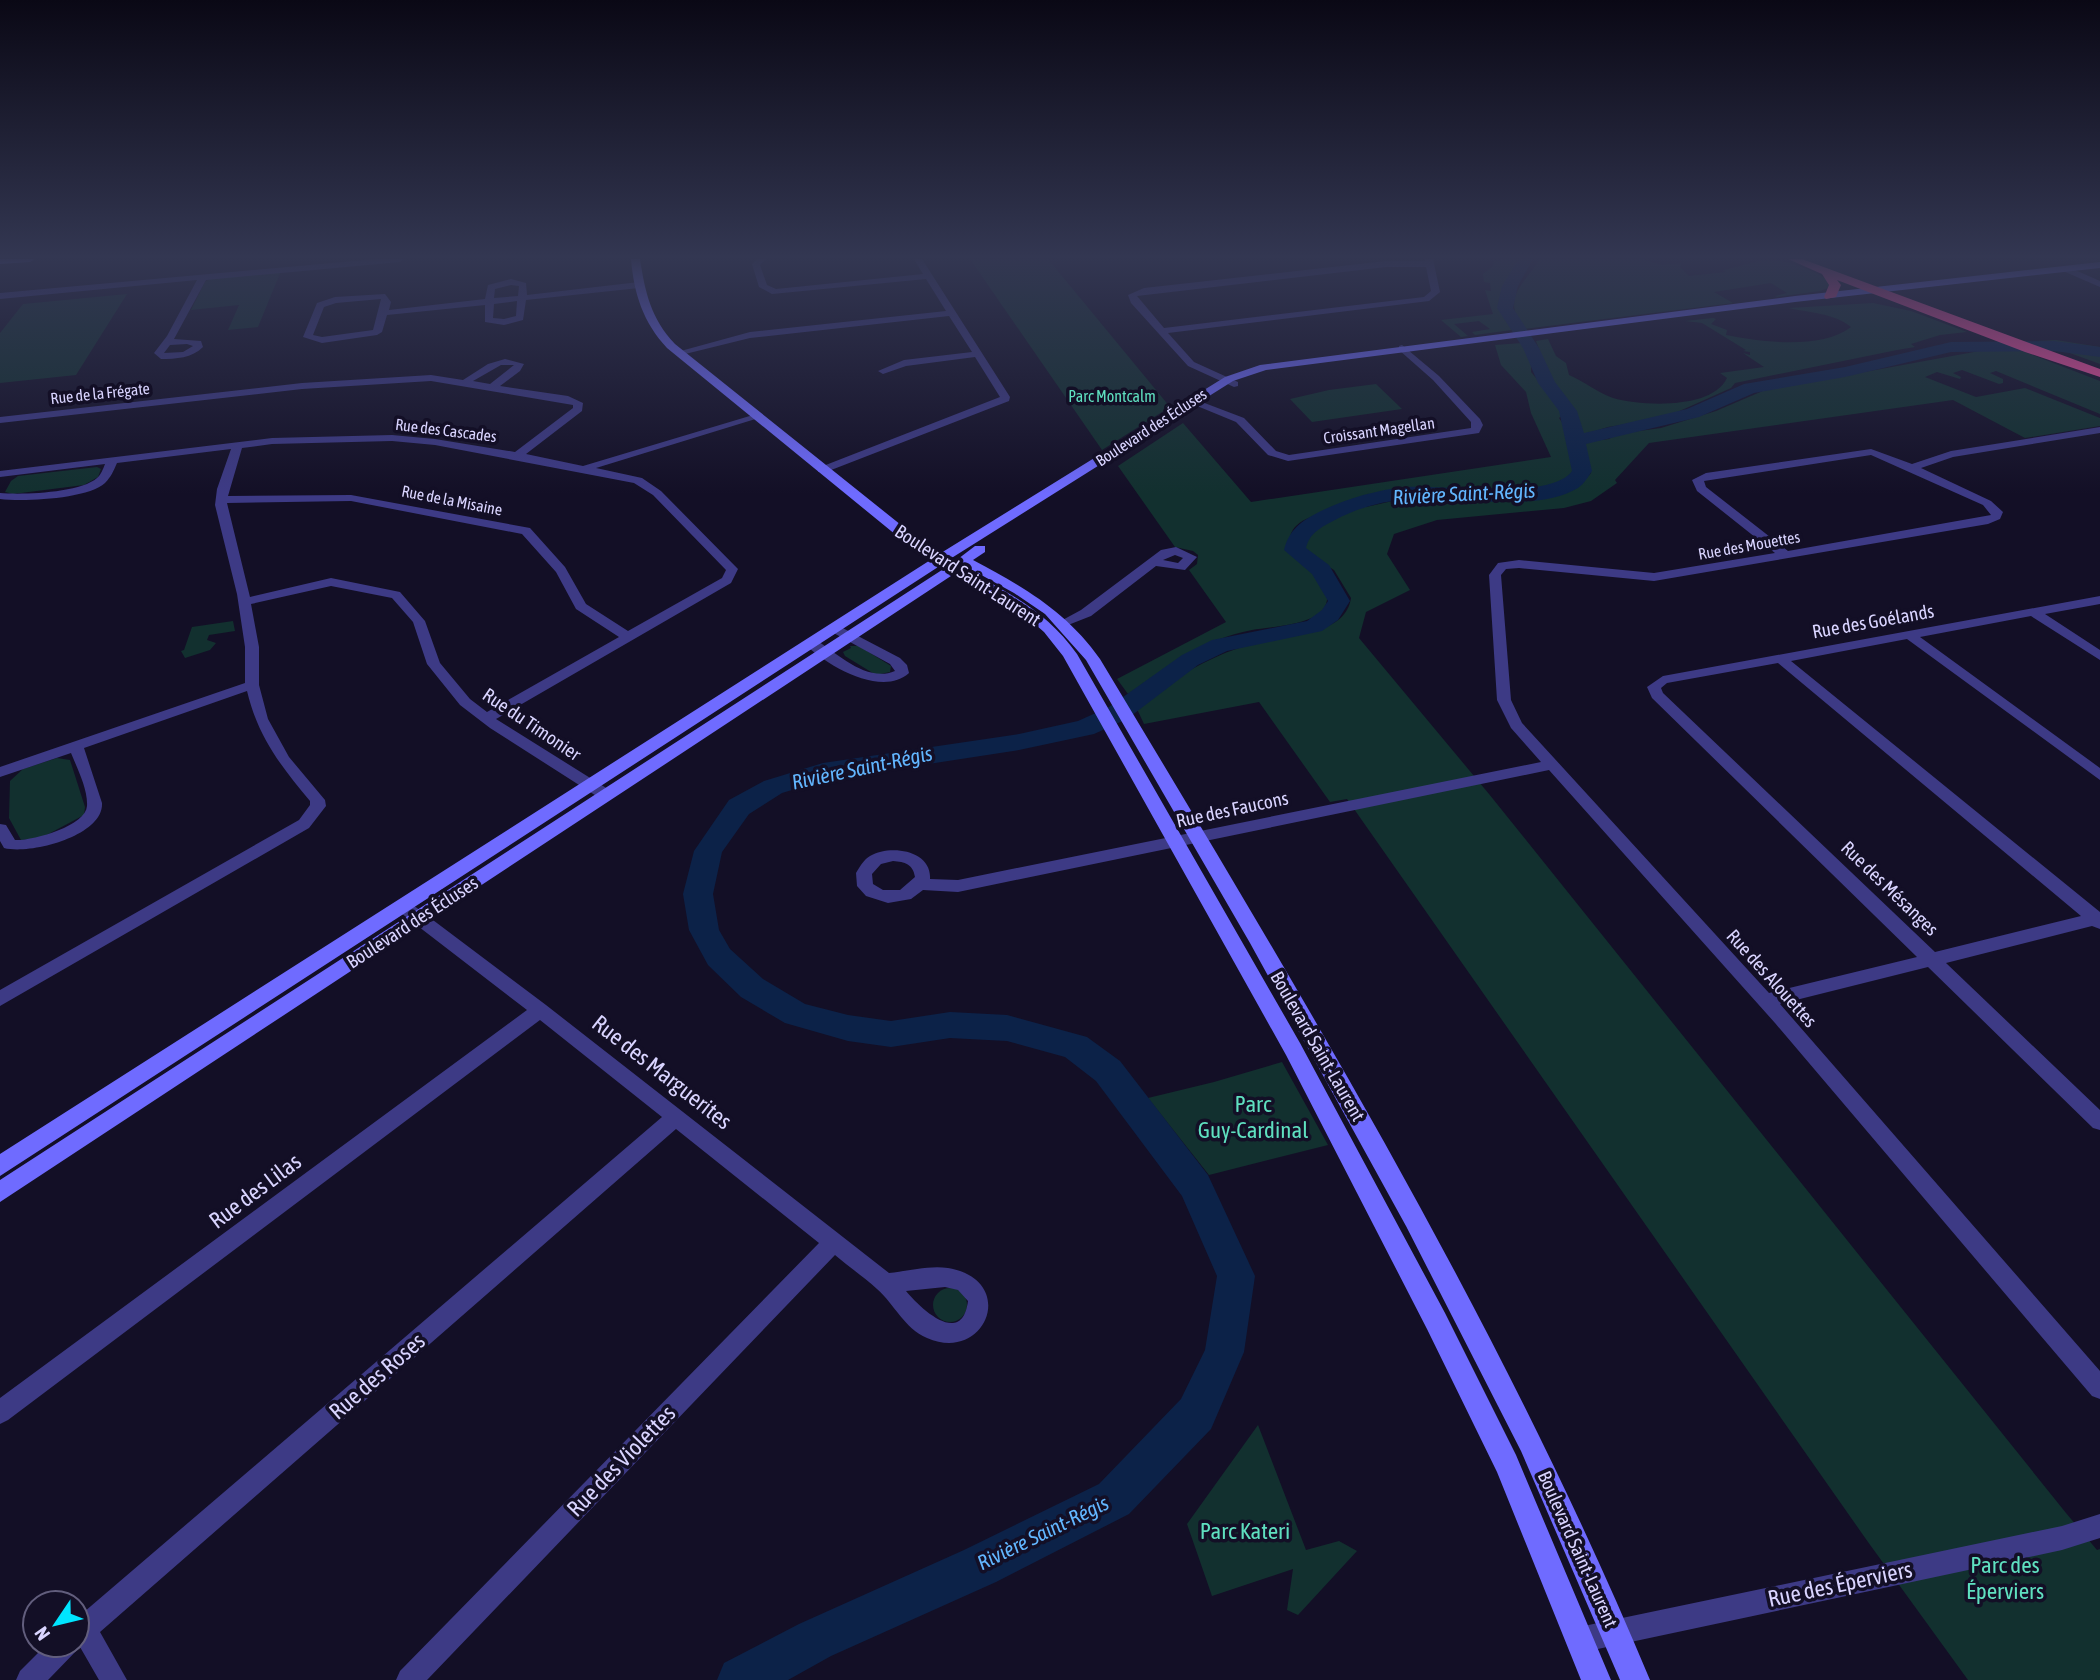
<svg xmlns="http://www.w3.org/2000/svg" width="2100" height="1680" font-family="'Asap Condensed',sans-serif">
	<style>
		.green { fill: #12302f }
		.lines { fill: none; stroke-linecap: round; stroke-linejoin: round }
		.river { fill: #0c2248; fill-rule: evenodd }
		.street { fill: #3d3a85; fill-rule: evenodd }
		.secondary { fill: #6f6bff; fill-rule: evenodd }
		.highway { fill: #ff4fa3; fill-rule: evenodd }
		.labels { text-anchor: middle; stroke-width: 7; stroke-linejoin: round; paint-order: stroke }
		.far-street-label { font-size: 16px; fill: #d9d4ff; stroke: #130f26 }
		.far-park-label { font-size: 16px; fill: #5fe0c0; stroke: #130f26 }
		.street-label { font-size: 19px; fill: #d9d4ff; stroke: #130f26 }
		.water-label { font-size: 21px; font-style: italic; fill: #62b6ff; stroke: #130f26 }
		.near-street-label { font-size: 23px; fill: #d9d4ff; stroke: #130f26 }
		.near-park-label { font-size: 23px; fill: #5fe0c0; stroke: #130f26 }
	</style>
	<rect width="100%" height="100%" fill="#130f26"/>
	<!-- green -->
	<g class="green">
		<polygon points="970,259 1048,259 1170,407 1102,450"/>
		<path d="M1505 259H1526C1508 289 1497 293 1512 330L1475 335 1472 332 1490 329 1479 321 1454 324 1468 336 1461 337 1441 320 1493 314 1485 290 1491 291 1490 283 1484 282 1483 274 1493 266 1494 261Z"/>
		<path d="M1540 259H1642L1662 265 1682 263 1680 267 1689 276 1726 272 1723 270C1761 262 1765 253 1804 268 1814 272 1822 275 1829 282L1830 287 1820 291 1777 297 1775 296 1787 293 1771 283 1714 292 1733 303 1523 329C1501 295 1525 284 1540 259Z"/>
		<polygon points="281,271 258,327 228,330 239,305 191,310 205,282 210,279"/>
		<polygon points="127,294 76,375 0,383 0,333 23,304"/>
		<path d="M1873 303 1911 311 1967 332 1940 335 1911 344 1915 347 1897 350 1735 383 1731 388 1664 418 1608 427 1586 434 1576 433 1569 407 1554 388 1536 341 1548 339 1556 356 1566 363 1569 375C1583 381 1600 394 1613 398 1641 406 1712 410 1727 378L1720 373 1764 367 1743 353 1750 355V352L1743 351 1746 350 1702 323 1685 321 1713 318 1716 319 1711 324 1727 330 1726 335C1761 342 1821 350 1851 327 1834 313 1810 313 1789 308Z"/>
		<polygon points="2056,340 2100,347 2100,364 2037,341"/>
		<path d="M1522 343 1531 356V372L1565 413 1559 418C1572 436 1585 469 1561 484 1539 498 1506 488 1482 488 1428 488 1375 491 1325 512 1314 517 1305 517 1296 526 1291 530 1290 538 1287 545 1296 560 1329 584 1327 600 1324 626 1271 626 1252 630 1203 639 1167 667 1128 694L1117 679 1226 622 1189 570 1197 564 1198 555 1193 551 1175 547 1118 466 1183 423 1251 502 1551 457 1531 413 1526 392 1501 365 1495 345Z"/>
		<path d="M1996 348 2020 350 2100 381V414L1996 371 1990 373 2003 379V383L1999 384 1962 370 1953 373 1961 377 1960 379 1937 372 1925 377 1976 397 2025 388 2100 418V426L2025 438 1953 400 1649 443 1615 480 1617 483 1591 501 1564 508 1437 520 1394 534 1387 554 1410 590 1366 612 1359 638 1489 794 2066 1513 2097 1550 2100 1549V1680H1968L1868 1542 1347 799 1330 802 1259 702 1144 724 1137 709C1161 688 1185 671 1214 658 1230 650 1248 645 1265 641 1293 635 1346 634 1351 598L1334 570 1301 550 1302 539 1307 532 1353 507H1366L1419 495 1536 496 1572 489 1583 482 1591 473 1584 442 1609 439 1617 434 1661 428 1716 411 1765 390Z"/>
		<polygon points="1376,384 1402,409 1312,422 1290,399 1329,390"/>
		<polygon points="97,467 101,469 98,477 84,485 13,494 5,492 11,481 18,476"/>
		<polygon points="233,621 235,631 209,635 207,640 216,643 210,650 185,658 181,651 184,650 192,627"/>
		<polygon points="850,646 859,646 891,666 890,672 876,675 845,656 843,652 851,648"/>
		<polygon points="57,758 70,760 85,807 84,815 41,838 21,840 9,818 10,781 23,769"/>
		<polygon points="1282,1062 1328,1145 1209,1175 1148,1098 1214,1082"/>
		<circle cx="950" cy="1305" r="17"/>
		<polygon points="1258,1425 1306,1550 1339,1541 1357,1551 1298,1615 1287,1610 1293,1569 1212,1596 1187,1524"/>
	</g>
	<g class="lines">
		<!-- river -->
		<path class="river" d="M1519 259H1533L1518 286 1513 308 1539 348 1555 382 1577 411 1584 433 1687 409 1744 384 1845 367 1951 342 2054 341 2100 347V357L2054 351 1951 352 1845 377 1754 393 1699 417 1586 444 1592 471C1588 477 1584 484 1578 488 1534 514 1458 495 1408 499 1383 501 1357 508 1335 520 1322 527 1310 532 1306 548L1329 565 1350 601 1338 620 1322 631 1227 651 1198 665 1127 719 1094 734 1019 750 825 780 782 793 749 814 722 852 713 894 719 930 730 949 763 979 805 1004 848 1015 891 1021 950 1012 1007 1015 1087 1037 1120 1061 1208 1175 1255 1276 1244 1352 1211 1429 1129 1514 996 1582 831 1656 788 1680H717L724 1663 799 1624 964 1550 1099 1484 1181 1399 1205 1350 1217 1276 1182 1196 1096 1081 1065 1057 1007 1041 950 1038 891 1047 848 1041 785 1023 741 997 708 965 689 930 683 894 694 851 729 800 764 781 823 763 1019 734 1078 721 1109 707 1182 655 1212 640 1307 621 1322 610 1328 601 1312 574 1284 550C1289 530 1301 521 1319 512 1345 499 1376 490 1406 487 1442 484 1551 501 1572 471L1559 411 1538 383 1523 348 1497 308 1502 286Z"/>
		<!-- street -->
		<g class="street">
			<path d="M376 259H404L400 262 206 280 174 339 201 341 203 347C192 358 176 359 161 359L154 353 167 336 197 280 0 299V293ZM187 344 193 346 183 352 164 353 170 345Z"/>
			<polygon points="757,259 766,259 760,265 767,285 776,289 923,274 914,259 922,259 1010,397 1009,401 826,472 818,472 818,468 1000,397 975,357 906,366 883,374 878,371 904,360 972,352 949,316 750,338 677,356 677,352 750,332 946,311 926,279 772,294 759,287 752,264"/>
			<path d="M1425 259H1433L1440 292 1429 301 1168 333 1194 362 1238 382V386L1234 387 1188 366 1131 303 1128 295 1144 288 1386 261H1425ZM1386 267H1426L1431 291 1424 297 1164 328 1137 296Z"/>
			<polygon points="2066,266 2100,281 2100,287 2063,271 2062,269"/>
			<path d="M511 279 526 283 527 295 639 282 643 285 639 288 526 300 523 320 504 325 485 322V305L387 315 382 332 377 335 322 343 303 337 317 303 335 297 385 294 391 302 389 310 485 299 488 285ZM511 285 519 286 518 296 494 298 495 289ZM381 299 373 330 322 337 313 335 324 307 336 303ZM517 301 516 316 504 319 493 318 494 304Z"/>
			<polygon points="1402,345 1439,376 1480,419 1483,425 1479,433 1288,461 1268,455 1236,422 1185,401 1194,399 1244,418 1276,451 1289,455 1471,428 1471,422 1433,380 1399,350 1399,346"/>
			<path d="M505 359 524 364 520 371 500 386 568 396 583 403 582 411 526 454 583 466 753 415 762 417 596 468 642 478 661 491 738 569 731 583 496 719 611 791 614 795 611 799H601L490 728 460 705 427 664 413 622 392 598 331 586 251 604 259 647V685L268 719 289 757 325 800 326 806 309 828 0 1006V990L299 820 310 805V801C280 765 258 737 247 691L84 748 102 803C104 836 30 855 4 848L0 841V824L6 825 15 840C32 841 86 826 87 806 88 789 77 768 71 753L0 777V767L245 683V647L237 594 215 505 217 489 231 449 117 463C114 470 111 477 105 483 88 499 23 502 0 499V493C22 495 80 493 97 478 101 475 103 469 105 464L0 477V471L272 438 392 435 435 439 515 452 573 408V405L431 381 302 389 0 423V417L302 383 431 375 463 380 488 364ZM501 365H514L490 384 473 381ZM392 441 435 445 634 483 653 495 726 570 722 578 628 631 586 604 565 567 530 528 351 495 228 496 242 448 272 444ZM351 501 522 534 556 572 576 609 619 637 487 712 470 699 440 663 425 621 400 592 331 578 250 597 227 503Z"/>
			<path d="M2100 427V433L1953 457 1921 468 1991 501 2003 512 2000 519 1988 524 1654 581 1519 568 1506 569 1501 575 1511 700 1522 723 1769 993 1917 957 1652 698 1647 687 1663 676 2100 596V604L2045 614 2100 650V660L2031 616 1920 637 2100 768V780L1907 639 1791 661 2100 912V929L2092 926 1946 963 2100 1110V1130L2093 1128 1928 967 1780 1004 2100 1371V1399L2092 1396 1775 1023 1549 770 958 892 923 890 911 899 888 903 866 896 857 886 856 873C859 868 864 859 870 856 890 844 932 850 930 879L958 880 1541 762 1511 728 1497 700 1489 575 1498 563 1519 560 1654 573 1775 553 1697 491 1692 480 1706 473 1871 449 1912 464 1951 451ZM1871 455 1983 505 1991 515 1788 551 1706 487 1704 481ZM1778 663 2081 916 1935 952 1663 693 1661 688 1667 683ZM893 861C905 862 913 864 915 877L900 890H883L873 884 872 874 881 864Z"/>
			<path d="M1176 547 1197 557 1185 570 1156 566 1091 616 1063 627 1057 623 1081 610 1161 550ZM1175 555 1183 558 1178 563 1163 560Z"/>
			<path d="M835 624 900 658 907 665 909 673C882 698 825 665 804 643L811 639 816 640C838 654 867 683 895 671L890 664 830 631 828 628Z"/>
			<path d="M403 900 409 902 546 1005 889 1273C908 1271 930 1265 948 1268 1019 1280 986 1364 927 1338 904 1328 895 1305 877 1289 864 1277 849 1267 835 1255L427 1680H396L400 1671 819 1243 676 1129 100 1632 127 1680H99L80 1647 48 1680H16L20 1671 46 1645H77V1618L662 1117 540 1020 8 1420 0 1424V1398L527 1010 397 910 395 906 397 902ZM945 1287 958 1290 968 1301C962 1348 920 1308 906 1291Z"/>
			<polygon points="2100,1514 2100,1538 2062,1550 1579,1653 1570,1649 1566,1640 1570,1631 1579,1627 2062,1526"/>
		</g>
		<!-- secondary -->
		<g class="secondary">
			<polygon points="0,259 35,259 30,262 0,264"/>
			<path d="M631 259H640C645 292 651 319 675 344L906 529 941 553 1225 377 1260 365 1795 296 2100 262V268L1795 302 1266 370 1233 381 950 559 954 562 975 546H985V552L973 560C1024 587 1067 612 1100 659 1299 990 1501 1322 1650 1680H1620L1521 1451 1406 1226 1250 943 1086 660 1045 614 1014 593 965 566 967 570C1011 594 1047 612 1077 654L1300 1043 1445 1313 1516 1455 1611 1680H1581L1497 1472 1427 1329 1286 1055 1063 656 1044 632 1015 607 954 574 0 1202V1180L945 568 941 565 935 569 0 1176V1154L932 559 896 535 667 348C643 322 634 294 631 259Z"/>
		</g>
		<!-- highway -->
		<polygon class="highway" points="1788,259 1802,259 2100,369 2100,377 2025,352 1837,280 1841,285 1836,297 1826,299 1824,297 1829,285 1822,274"/>
	</g>
	<!-- sky -->
	<linearGradient id="sky" x2="0" y2="1"><stop stop-color="#0a0815"/><stop offset="0.52" stop-color="#333752"/><stop offset="1" stop-color="#333752" stop-opacity="0"/></linearGradient>
	<rect width="2100" height="494" fill="url(#sky)"/>
	<g class="labels">
		<!-- far-street labels -->
		<g class="far-street-label">
			<text transform="translate(100 393) rotate(-6)" y="6">Rue de la Frégate</text>
			<text transform="translate(1151 427) rotate(-33)" y="6">Boulevard des Écluses</text>
			<text transform="translate(446 430) rotate(7)" y="6">Rue des Cascades</text>
			<text transform="translate(1379 430) rotate(-8)" y="6">Croissant Magellan</text>
			<text transform="translate(452 500) rotate(11)" y="6">Rue de la Misaine</text>
			<text transform="translate(1749 545) rotate(-10)" y="6">Rue des Mouettes</text>
		</g>
		<!-- far-park labels -->
		<g class="far-park-label">
			<text x="1112" y="402">Parc Montcalm</text>
		</g>
		<!-- street labels -->
		<g class="street-label">
			<text transform="translate(968 575) rotate(33)" y="7">Boulevard Saint-Laurent</text>
			<text transform="translate(1873 621) rotate(-10)" y="7">Rue des Goélands</text>
			<text transform="translate(532 724) rotate(34)" y="7">Rue du Timonier</text>
			<text transform="translate(1232 809) rotate(-12)" y="7">Rue des Faucons</text>
			<text transform="translate(1890 888) rotate(44)" y="7">Rue des Mésanges</text>
			<text transform="translate(412 922) rotate(-33)" y="7">Boulevard des Écluses</text>
			<text transform="translate(1772 978) rotate(48)" y="7">Rue des Alouettes</text>
			<text transform="translate(1318 1046) rotate(60)" y="7">Boulevard Saint-Laurent</text>
			<text transform="translate(1578 1549) rotate(66)" y="7">Boulevard Saint-Laurent</text>
		</g>
		<!-- water labels -->
		<g class="water-label">
			<text transform="translate(1464 494) rotate(-3)" y="7">Rivière Saint-Régis</text>
			<text transform="translate(862 768) rotate(-12)" y="7">Rivière Saint-Régis</text>
			<text transform="translate(1043 1533) rotate(-26)" y="7">Rivière Saint-Régis</text>
		</g>
		<!-- near-street labels -->
		<g class="near-street-label">
			<text transform="translate(662 1072) rotate(38)" y="8">Rue des Marguerites</text>
			<text transform="translate(255 1191) rotate(-37)" y="8">Rue des Lilas</text>
			<text transform="translate(377 1376) rotate(-41)" y="8">Rue des Roses</text>
			<text transform="translate(621 1461) rotate(-46)" y="8">Rue des Violettes</text>
			<text transform="translate(1840 1584) rotate(-12)" y="8">Rue des Éperviers</text>
		</g>
		<!-- near-park labels -->
		<g class="near-park-label">
			<text x="1253" y="1112">Parc<tspan x="1253" dy="26">Guy-Cardinal</tspan></text>
			<text x="1245" y="1539">Parc Kateri</text>
			<text x="2005" y="1573">Parc des<tspan x="2005" dy="26">Éperviers</tspan></text>
		</g>
	</g>
	<!-- north arrow -->
	<g transform="translate(56 1624) rotate(235)"><circle r="33" fill="#130f26" stroke="#625e7d" stroke-width="2"/>
	<path d="M0-5L12 26L0 18L-12 26Z" fill="#00e5ff"/>
	<text y="-10" font-size="19" font-weight="bold" text-anchor="middle" fill="#d9d4ff">N</text>
	</g>
</svg>
